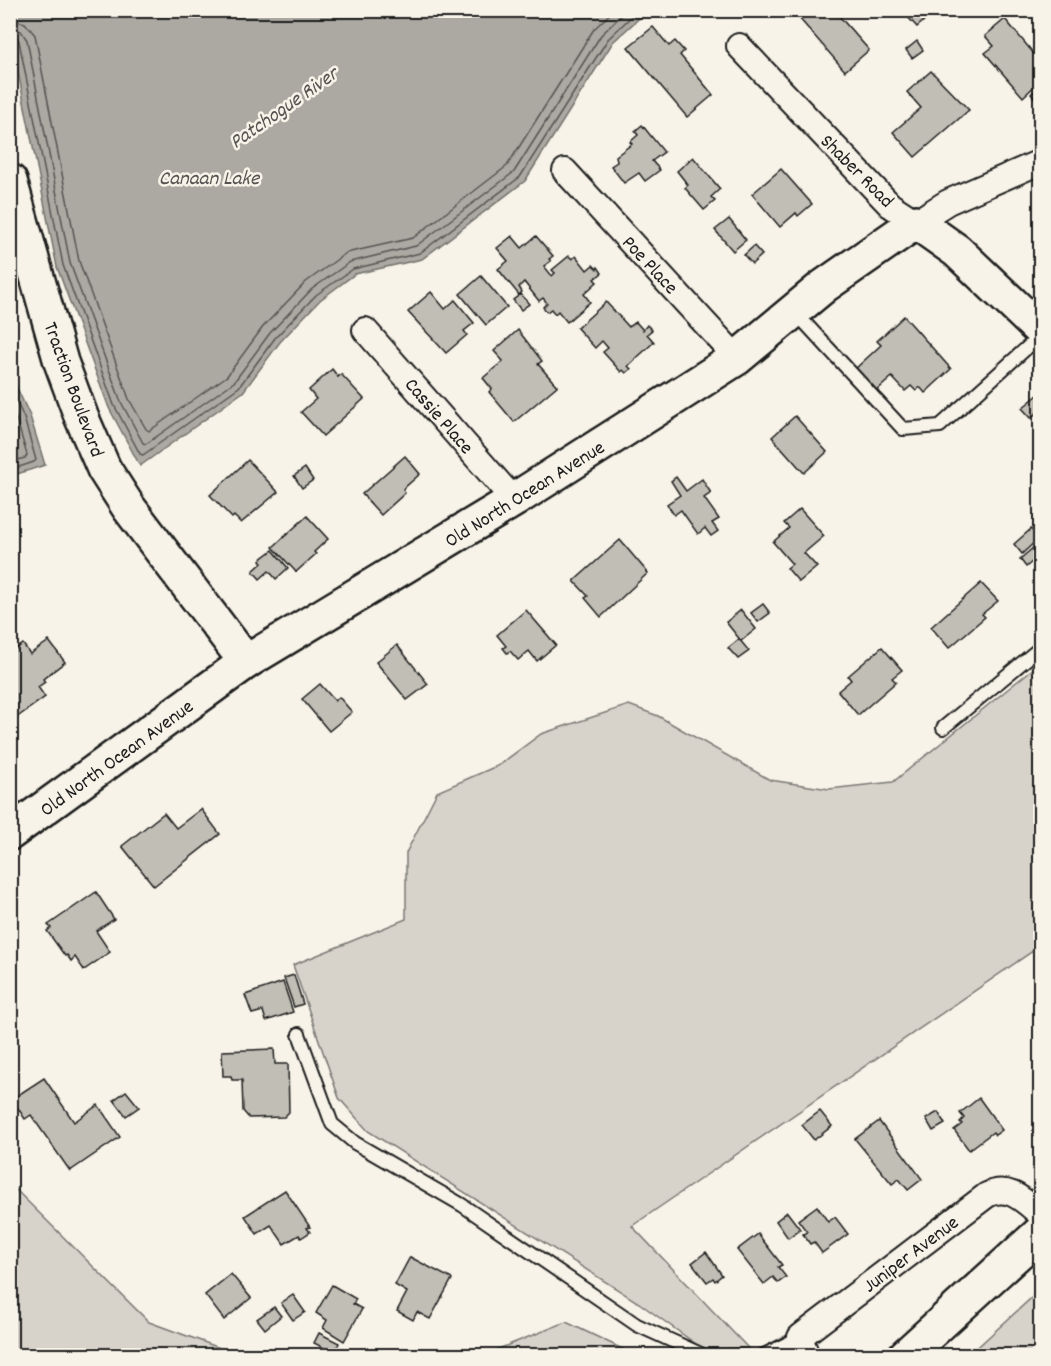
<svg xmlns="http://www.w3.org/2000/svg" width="1051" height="1366" font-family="Dekko,sans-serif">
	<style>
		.green { fill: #d7d3cb; stroke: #7a7874; stroke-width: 1.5 }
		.water { fill: #aca9a2; stroke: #72716c; stroke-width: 1.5 }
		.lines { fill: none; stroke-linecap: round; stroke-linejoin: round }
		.shore { stroke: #565452; stroke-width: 1.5 }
		.building { fill: #c0beb5; stroke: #1c1c1c; stroke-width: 1.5 }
		.lane-casing { stroke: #1c1c1c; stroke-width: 16 }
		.street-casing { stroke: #1c1c1c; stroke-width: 28 }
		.secondary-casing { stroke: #1c1c1c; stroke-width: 38 }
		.lane { stroke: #f7f3e8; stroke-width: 12 }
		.street { stroke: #f7f3e8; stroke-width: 24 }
		.secondary { stroke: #f7f3e8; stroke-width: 33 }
		.labels { text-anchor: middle; stroke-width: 5; stroke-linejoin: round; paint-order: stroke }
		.street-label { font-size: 20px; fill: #1c1c1c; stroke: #f7f3e8 }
		.water-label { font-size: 21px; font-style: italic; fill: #565452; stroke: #f7f3e8 }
	</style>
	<rect width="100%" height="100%" fill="#f7f3e8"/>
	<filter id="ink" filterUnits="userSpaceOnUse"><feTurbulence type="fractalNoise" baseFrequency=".0167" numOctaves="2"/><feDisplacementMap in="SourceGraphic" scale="12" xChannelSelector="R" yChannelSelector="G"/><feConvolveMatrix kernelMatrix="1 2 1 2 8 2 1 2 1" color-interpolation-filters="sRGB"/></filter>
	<g filter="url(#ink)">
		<!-- green -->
		<g class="green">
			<polygon points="1040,663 1040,946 632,1226 748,1348 703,1349 639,1303 368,1131 339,1098 293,965 406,919 406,853 437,792 499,765 541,734 629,705 658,716 770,780 829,789 893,782"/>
			<polygon points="10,1184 149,1322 239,1355 11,1355"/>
			<polygon points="1040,1290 1040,1355 969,1355"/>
			<polygon points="566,1322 635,1355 483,1355"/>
		</g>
		<!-- water -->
		<g class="water">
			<polygon points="10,11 11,10 647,11 613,42 525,181 422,259 355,274 320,300 280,342 243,392 140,466 109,408 57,267 19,77 11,25"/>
			<polygon points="10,373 30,416 45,465 11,476"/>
		</g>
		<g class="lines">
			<!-- shore -->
			<g class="shore">
				<polyline points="10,19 25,23 35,35 79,261 129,399 146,429 149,431 227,376 263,327 306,282 346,253 413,238 507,166 594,29 614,10"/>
				<polyline points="10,28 21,31 27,40 70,263 121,402 143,443 146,444 234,382 270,333 312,289 350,262 416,246 514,172 601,35 627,10"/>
				<polyline points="10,35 16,36 19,41 63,265 114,405 140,454 143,455 239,387 275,338 316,295 353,269 420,253 520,177 608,39 638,10"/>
				<polyline points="10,387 24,418 36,460 34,462 10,470"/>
				<polyline points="10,406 17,421 27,455 25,458 10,462"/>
			</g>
		</g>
		<!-- building -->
		<g class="building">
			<polygon points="792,10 846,10 839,16 869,50 845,71"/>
			<polygon points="909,10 919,10 926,19 917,27 905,14"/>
			<polygon points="1005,19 1040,61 1040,81 1023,97 985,53 994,46 985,36"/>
			<polygon points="653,27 669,46 675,41 684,51 680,55 713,95 687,117 628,47"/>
			<polygon points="917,41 923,50 912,58 906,50"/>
			<polygon points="931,71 969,110 915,157 893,132 921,108 907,92"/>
			<polygon points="1040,86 1040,100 1038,102 1031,94"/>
			<polygon points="642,125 664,152 652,161 660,170 645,181 639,173 624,183 611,166 617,162 616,156 632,144 630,142 638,135 635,131"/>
			<polygon points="693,157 720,189 711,197 715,201 704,210 685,188 688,185 677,171"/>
			<polygon points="781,169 812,204 798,216 796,213 780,227 752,194"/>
			<polygon points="729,219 746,240 733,251 715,230"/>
			<polygon points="512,236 522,248 536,236 553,256 549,259 551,261 544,266 552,276 555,273 552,270 569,256 572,259 576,256 587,270 593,265 597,269 598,267 602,273 594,279 597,282 584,294 590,302 567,322 558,311 555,314 551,309 547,312 543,307 547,303 543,298 539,301 524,282 519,287 522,292 519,295 498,269 508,261 497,248"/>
			<polygon points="754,246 762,255 752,264 744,255"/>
			<polygon points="481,276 507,307 486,325 460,294"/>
			<polygon points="431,292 445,309 455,300 474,323 464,331 467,335 446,353 408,312"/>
			<polygon points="521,294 529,304 521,310 513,300"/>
			<polygon points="606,302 629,327 636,322 643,330 647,325 652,330 647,334 654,342 628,366 631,369 626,373 623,370 621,372 603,352 608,348 602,341 595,348 577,328"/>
			<polygon points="904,316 951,369 925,393 920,387 916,391 911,386 905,391 892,377 875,392 855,369 881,345 877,341"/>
			<polygon points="518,330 542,361 538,364 557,386 514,422 489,392 492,389 483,378 503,361 494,351"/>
			<polygon points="332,369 338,377 341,374 364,399 323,436 301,412 316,399 309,390"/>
			<polygon points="1038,395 1040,397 1040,410 1031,418 1022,408"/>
			<polygon points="795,416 827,452 804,473 772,437"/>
			<polygon points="405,456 420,474 403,489 405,493 381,515 362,494"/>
			<polygon points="248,460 278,492 241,523 234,516 232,518 210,495"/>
			<polygon points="305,468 313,480 302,488 294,476"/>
			<polygon points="676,477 686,491 702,479 711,493 704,498 719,519 712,523 718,531 711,536 705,528 698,534 681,510 674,515 667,504 680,495 671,481"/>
			<polygon points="800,509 824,536 804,553 817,567 799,582 787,568 792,564 773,542 789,528 784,523"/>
			<polygon points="307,516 328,539 314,552 316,554 296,572 273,547"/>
			<polygon points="1031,529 1039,538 1022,554 1014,544"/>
			<polygon points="620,540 648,573 601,617 585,598 588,596 574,581"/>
			<polygon points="1034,547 1040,555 1026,567 1020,559"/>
			<polygon points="273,550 288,568 276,579 269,571 260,579 253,571 262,563 260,560"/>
			<polygon points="981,583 998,601 982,614 985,617 949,648 931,627"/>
			<polygon points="763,604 770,613 758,622 751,613"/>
			<polygon points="526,610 556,645 537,661 529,651 518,660 510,651 507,653 503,648 506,646 497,635"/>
			<polygon points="741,610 756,629 741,641 726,622"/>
			<polygon points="739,639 749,651 738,659 728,648"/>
			<polygon points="49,641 65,662 43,679 45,682 38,687 45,697 16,718 10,710 10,647 13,651 23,644 30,654"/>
			<polygon points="397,645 428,684 407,700 376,662"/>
			<polygon points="882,647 902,670 892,678 896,682 858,715 838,691 851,680 848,676"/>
			<polygon points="320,684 335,701 339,697 352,712 329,731 302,699"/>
			<polygon points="201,809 220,834 154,886 122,846 164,813 176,828"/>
			<polygon points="96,892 114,919 96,931 110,952 84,970 75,957 71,961 67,955 65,956 47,931 51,928 48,925"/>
			<polygon points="294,975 303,1004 294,1007 284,978"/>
			<polygon points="283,982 293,1012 266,1021 263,1011 252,1014 245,995"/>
			<polygon points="274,1049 275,1064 288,1064 289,1112 284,1117 249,1118 243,1111 242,1080 232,1080 231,1076 223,1076 222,1051"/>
			<polygon points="44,1078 74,1122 98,1105 120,1137 70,1171 31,1115 25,1119 12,1099"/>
			<polygon points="126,1091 139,1107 126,1116 114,1100"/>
			<polygon points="979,1098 1002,1130 995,1135 993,1132 969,1150 954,1130 962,1124 960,1122 964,1118 960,1113"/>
			<polygon points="820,1111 832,1126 814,1140 802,1125"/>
			<polygon points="938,1112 945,1124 933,1131 926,1119"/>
			<polygon points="879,1121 922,1179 908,1190 899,1179 892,1184 855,1139"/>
			<polygon points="285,1190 310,1227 307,1228 310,1232 301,1238 299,1235 284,1244 271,1225 257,1234 245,1216"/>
			<polygon points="817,1206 828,1222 835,1217 848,1234 822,1253 814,1242 810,1244 803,1234 807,1232 798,1220"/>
			<polygon points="787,1212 800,1229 788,1238 776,1221"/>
			<polygon points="758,1234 782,1265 778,1267 786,1277 778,1283 773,1277 764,1284 737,1250"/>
			<polygon points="706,1252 722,1275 715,1281 713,1278 707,1282 692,1263"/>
			<polygon points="410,1257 452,1279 430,1319 417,1312 413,1320 397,1311 407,1292 395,1285"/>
			<polygon points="231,1274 251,1298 224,1320 205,1295"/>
			<polygon points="332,1285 356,1299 353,1304 362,1309 344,1341 323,1328 327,1320 316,1313"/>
			<polygon points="293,1295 305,1312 293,1320 281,1303"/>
			<polygon points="274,1307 281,1316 265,1329 257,1319"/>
			<polygon points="319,1333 339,1343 334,1353 314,1343"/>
		</g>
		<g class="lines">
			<defs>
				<g id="lane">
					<polyline points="794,311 903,429 940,426 1040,336"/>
					<polyline points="943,728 1040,648"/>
					<polyline points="299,1034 332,1124 355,1143 462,1205 637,1325 705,1356"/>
					<polyline points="762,1356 800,1337"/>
				</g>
				<g id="street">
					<polyline points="739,46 890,205 916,222 948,202 1040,162"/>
					<polyline points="565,171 737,358"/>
					<polyline points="365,330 514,500"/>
					<path d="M807 1356 800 1337 987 1195C1009 1184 1024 1201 1040 1214"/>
				</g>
				<g id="secondary">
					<polyline points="10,181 61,362 81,416 104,469 129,508 246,662"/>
					<polyline points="10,833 246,662 514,500 737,358 824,286 916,222 957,251 1040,330"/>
					<polyline points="905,1356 1040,1233"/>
				</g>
			</defs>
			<!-- lane casing -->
			<use href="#lane" class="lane-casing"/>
			<!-- street casing -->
			<use href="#street" class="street-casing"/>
			<!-- secondary casing -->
			<use href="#secondary" class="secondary-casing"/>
			<!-- lane -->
			<use href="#lane" class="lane"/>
			<!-- street -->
			<use href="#street" class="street"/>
			<!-- secondary -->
			<use href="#secondary" class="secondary"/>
		</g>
	</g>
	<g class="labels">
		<!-- street labels -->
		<g class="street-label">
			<text transform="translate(858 170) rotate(45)" y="7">Shaber Road</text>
			<text transform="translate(651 264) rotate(47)" y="7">Poe Place</text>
			<text transform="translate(75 389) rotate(70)" y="7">Traction Boulevard</text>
			<text transform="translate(440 415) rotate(49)" y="7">Cassie Place</text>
			<text transform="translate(524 493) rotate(-32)" y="7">Old North Ocean Avenue</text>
			<text transform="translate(116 757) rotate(-36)" y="7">Old North Ocean Avenue</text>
			<text transform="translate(910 1253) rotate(-37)" y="7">Juniper Avenue</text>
		</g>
		<!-- water labels -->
		<g class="water-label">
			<text transform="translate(283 107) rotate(-35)" y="7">Patchogue River</text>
			<text x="209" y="184">Canaan Lake</text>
		</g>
	</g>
	<!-- margin -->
	<rect width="1051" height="1366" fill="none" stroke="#f7f3e8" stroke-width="36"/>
	<rect x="18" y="18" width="1015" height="1330" fill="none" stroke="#1c1c1c" stroke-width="2" filter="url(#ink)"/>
</svg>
